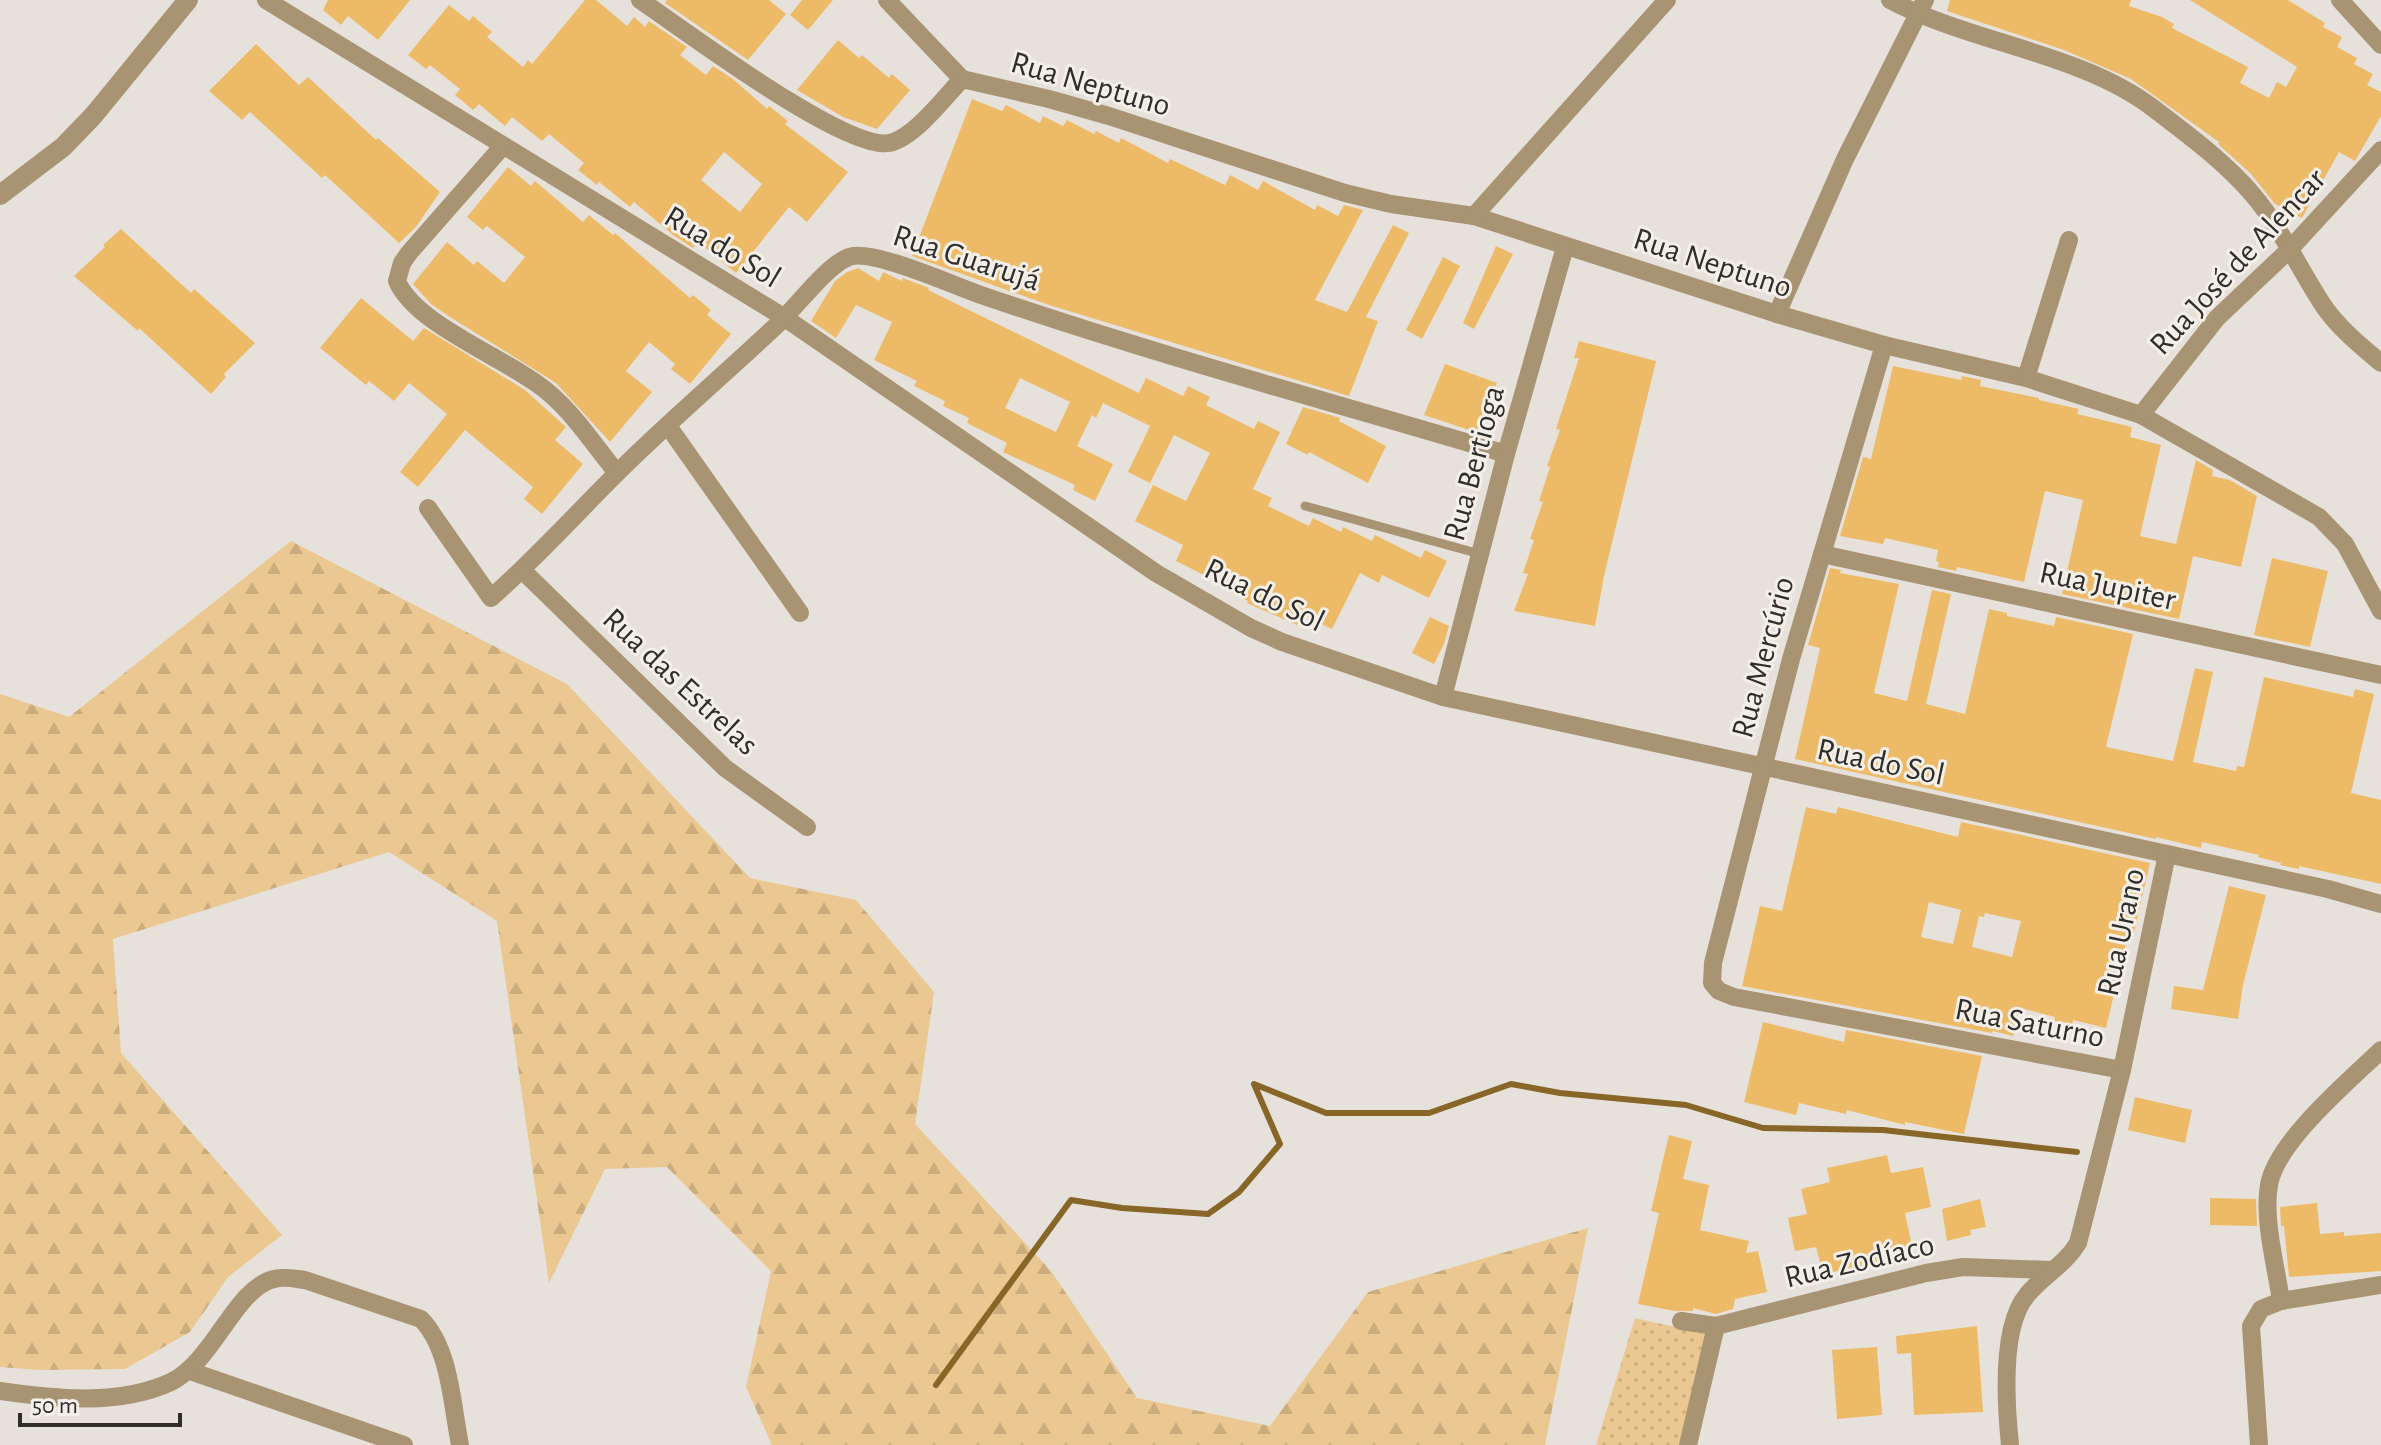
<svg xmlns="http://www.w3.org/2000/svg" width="2381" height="1445" font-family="'Alegreya Sans',sans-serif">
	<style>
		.forest { fill: url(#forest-firs) }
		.park { fill: url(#park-dots) }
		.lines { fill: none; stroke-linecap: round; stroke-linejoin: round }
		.stream { stroke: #886627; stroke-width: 6 }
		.building { fill: #edbb68; fill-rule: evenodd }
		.service { stroke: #a89372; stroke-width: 9 }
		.minor { stroke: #a89372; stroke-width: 18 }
		.tertiary { stroke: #a89372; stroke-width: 20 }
		.labels { text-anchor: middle; stroke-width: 6; stroke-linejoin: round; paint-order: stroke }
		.street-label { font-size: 32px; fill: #2f2e2b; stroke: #f4efe8 }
	</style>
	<defs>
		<pattern id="forest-firs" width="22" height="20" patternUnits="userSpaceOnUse" patternTransform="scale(2)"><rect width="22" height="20" fill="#ebc891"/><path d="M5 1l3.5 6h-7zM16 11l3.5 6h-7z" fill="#caac7d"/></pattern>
		<pattern id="park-dots" width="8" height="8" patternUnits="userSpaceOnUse" patternTransform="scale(2)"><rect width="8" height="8" fill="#ebc891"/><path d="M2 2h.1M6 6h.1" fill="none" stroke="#caac7d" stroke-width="1.8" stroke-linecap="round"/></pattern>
	</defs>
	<rect width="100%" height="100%" fill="#e6e2db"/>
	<!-- forest -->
	<polygon class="forest" points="291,541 567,684 750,878 856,900 934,992 915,1124 1051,1271 1137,1398 1270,1426 1368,1292 1588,1228 1545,1445 772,1445 746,1387 771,1271 667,1167 605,1169 549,1283 497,921 389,852 113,939 121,1053 282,1235 228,1277 190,1332 125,1369 39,1370 0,1367 0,694 69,717"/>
	<!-- park -->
	<polygon class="park" points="1635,1318 1706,1334 1680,1445 1596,1445"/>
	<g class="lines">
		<!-- stream -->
		<polyline class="stream" points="936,1385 1071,1200 1122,1208 1208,1214 1239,1192 1280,1144 1254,1084 1326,1113 1429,1113 1511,1084 1560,1093 1686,1105 1763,1128 1883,1130 2077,1152"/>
	</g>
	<!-- building -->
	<g class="building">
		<polygon points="328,0 410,0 378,40 348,16 341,25 323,10"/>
		<path d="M585 0H596L627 26 634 17 645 27 649 21 687 47 680 55 706 75 713 66 733 79 767 109 769 106 788 121 785 124 848 172 807 222 789 207 736 273 698 242 693 248 673 235 634 202 630 207 599 182 597 185 578 170 584 163 549 134 542 141 512 117 505 126 479 104 473 110 455 95 460 89 430 65 426 69 408 55 449 5 469 21 473 16 492 32 487 37 523 67 528 60 532 64ZM724 152 762 184 740 212 701 180Z"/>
		<polygon points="667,0 769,0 786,14 748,60 665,3"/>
		<polygon points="802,0 833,0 808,30 790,15"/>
		<polygon points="1950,0 2131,0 2129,6 2162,17 2174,24 2172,28 2248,67 2240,83 2269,98 2277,82 2286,87 2297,67 2190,0 2288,0 2325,23 2323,27 2342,37 2337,47 2357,58 2354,64 2373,74 2367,85 2381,92 2381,116 2355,161 2339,152 2302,218 2275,204 2251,174 2218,144 2219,142 2131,79 2064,50 1947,11"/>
		<polygon points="838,40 859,58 862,55 889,78 892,74 910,90 877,129 843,117 797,90"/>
		<polygon points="256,44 299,85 308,77 376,140 378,138 440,192 416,227 399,243 325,175 322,178 250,112 242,120 209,91"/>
		<polygon points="972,99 1002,111 1006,105 1040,123 1043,116 1063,126 1067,120 1094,134 1096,131 1119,143 1121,138 1168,163 1170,159 1225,185 1230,175 1258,190 1263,181 1315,210 1317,205 1338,216 1344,205 1363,210 1315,300 1347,312 1393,225 1409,233 1366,317 1378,321 1349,396 1049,305 912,256"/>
		<polygon points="508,167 531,186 535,181 583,222 589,215 613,235 615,233 690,298 693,295 711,310 707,315 731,334 690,384 671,369 675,364 649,342 626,371 652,392 610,442 556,383 450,317 431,304 413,284 447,242 474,265 477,261 504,283 525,257 487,226 483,230 467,217"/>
		<polygon points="121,229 191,293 194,289 255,343 224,374 226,377 211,394 139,328 138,331 74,276 105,247 103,245"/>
		<polygon points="1496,246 1513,254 1474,329 1463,323"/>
		<polygon points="1443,257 1460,266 1422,339 1406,330"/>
		<path d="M858 268 879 281 883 272 902 281 903 278 929 288 928 290 1139 393 1146 378 1183 396 1188 386 1210 397 1206 405 1254 429 1258 421 1280 432 1253 489 1272 498 1268 506 1309 526 1313 518 1341 532 1343 527 1372 541 1375 535 1421 558 1425 550 1447 561 1429 598 1382 575 1379 583 1360 573 1332 629 1302 614 1297 625 1247 603 1248 601 1219 586 1220 583 1176 561 1183 545 1135 521 1153 485 1186 501 1210 453 1174 435 1150 483 1128 472 1150 426 1103 403 1096 418 1092 415 1077 446 1113 464 1095 501 1073 490 1075 485 1003 452 1007 443 967 423 969 418 943 406 945 401 914 386 917 381 874 360 892 322 856 305 836 338 811 321 835 281 847 272ZM1020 378 1070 402 1056 432 1005 408Z"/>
		<polygon points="361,298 413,341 424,328 525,390 566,427 555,440 583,464 542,514 524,499 533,487 465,430 418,487 400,472 447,414 409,383 394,401 369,381 366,385 320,348"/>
		<polygon points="1579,341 1656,361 1604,576 1595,626 1514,611 1528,574 1523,573 1534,540 1530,539 1543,502 1539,501 1550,467 1547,466 1560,430 1556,429 1579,358 1574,358"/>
		<polygon points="1445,364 1497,383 1478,433 1424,415"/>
		<polygon points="1893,366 1961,380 1962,376 1981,380 1980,386 2039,398 2039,400 2079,409 2077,414 2132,427 2130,437 2161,445 2140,536 2176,544 2196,460 2213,470 2212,476 2230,480 2257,496 2241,567 2193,556 2179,619 2062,594 2083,500 2045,491 2024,582 1957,567 1956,571 1938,567 1939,562 1936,561 1938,550 1885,538 1883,544 1840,536 1863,457 1871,459"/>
		<polygon points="1303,407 1340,418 1339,421 1386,446 1368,483 1309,452 1308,455 1286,444"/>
		<polygon points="2272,558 2328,571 2310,647 2254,635"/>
		<polygon points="1830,568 1841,570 1840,573 1899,584 1874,693 1907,701 1932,590 1951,594 1926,704 1965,714 1989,609 2007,613 2007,616 2054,626 2056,617 2133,634 2106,747 2173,761 2195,668 2213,672 2193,762 2236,771 2237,766 2244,767 2264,677 2353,697 2355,689 2374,694 2351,793 2381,800 2381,884 2299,866 2299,869 2280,865 2281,863 2258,857 2259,855 2202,842 2201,848 2156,837 2156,839 1795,759 1820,648 1808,645"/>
		<polygon points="1430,617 1449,626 1444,644 1434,664 1412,653"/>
		<path d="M1806 807 1836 814 1838 807 1958 837 1961 822 2150 863 2132 941 2127 939 2106 1028 2073 1020 2072 1026 2054 1021 2055 1017 2020 1008 2013 1036 1993 1031 1992 1033 1742 986 1760 906 1782 911ZM1929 902 1961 910 1953 944 1921 937ZM1985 913 2021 921 2012 957 1972 947 1979 916 1984 917Z"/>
		<polygon points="2229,886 2266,895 2243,985 2238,1019 2171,1009 2174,986 2203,990"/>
		<polygon points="1763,1022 1844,1042 1846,1030 1982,1056 1964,1134 1905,1122 1905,1125 1847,1110 1846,1114 1799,1103 1796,1115 1744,1102"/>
		<polygon points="2135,1097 2192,1110 2185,1143 2128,1130"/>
		<polygon points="1669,1135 1692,1141 1683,1179 1709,1185 1700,1230 1749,1241 1746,1253 1758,1251 1767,1292 1735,1299 1733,1309 1716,1314 1693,1308 1693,1311 1675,1311 1638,1304 1659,1213 1651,1211"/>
		<polygon points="1887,1155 1891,1173 1923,1167 1931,1207 1905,1213 1915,1260 1890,1266 1890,1261 1823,1274 1816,1247 1795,1251 1788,1218 1807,1214 1801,1189 1830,1182 1827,1168"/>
		<polygon points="2210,1198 2256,1199 2257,1226 2210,1225"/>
		<polygon points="1980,1199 1986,1227 1970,1230 1971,1235 1947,1241 1942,1209"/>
		<polygon points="2317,1203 2320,1234 2344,1232 2344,1236 2381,1233 2381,1271 2289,1277 2284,1226 2281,1226 2280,1207"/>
		<polygon points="1977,1326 1983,1412 1914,1415 1911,1353 1897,1354 1896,1336"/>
		<polygon points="1877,1347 1882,1415 1837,1419 1832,1350"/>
	</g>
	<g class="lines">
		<!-- service -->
		<polyline class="service" points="1305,506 1480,554"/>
		<!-- minor -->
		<g class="minor">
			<polyline points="266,0 785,318 1156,573 1251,628 1282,642 1443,697 2328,889 2381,904"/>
			<path d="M640 0C683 29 845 151 889 143 914 138 945 97 962 79L887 0"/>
			<path d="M1890 0C1971 43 2081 53 2153 108 2187 134 2225 162 2253 195 2282 229 2300 271 2325 308 2340 329 2361 346 2381 363"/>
			<polyline points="2340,0 2381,45"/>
			<polyline points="962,79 1049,99 1109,116 1345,193 1391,204 1474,216 1777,314 1884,345 2026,378 2141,415 2319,517 2345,544 2381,611"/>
			<path d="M502 147 409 253 402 263 397 281C416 326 510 359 549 393 575 415 595 446 617 473"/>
			<polyline points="1474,216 1667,0"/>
			<polyline points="1777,314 1845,159 1925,0"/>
			<polyline points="1884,345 1791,659 1713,963 1712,983 1719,991 1734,997 2122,1070"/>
			<polyline points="2026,378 2069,240"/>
			<polyline points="2141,415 2217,318 2290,249 2381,150"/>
			<polyline points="668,426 800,613"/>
			<path d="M428 508 491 598C535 559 574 516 615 475 668 422 725 374 779 323 797 306 827 265 849 257 871 248 955 286 981 295 1153 354 1331 402 1506 454"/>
			<polyline points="1822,554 2381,675"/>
			<polyline points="522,570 725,768 807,827"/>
			<polyline points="1443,697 1506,454 1565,247"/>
			<path d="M2281 1301C2276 1266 2263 1219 2269 1185 2276 1142 2349 1081 2381 1050"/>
			<polyline points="1681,1321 1716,1326 1926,1273 1963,1267 2052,1270"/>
			<polyline points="190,1371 404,1445"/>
			<path d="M0 1391C55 1399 119 1406 171 1382 214 1361 235 1288 274 1279 285 1276 295 1279 305 1280L421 1319C450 1348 452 1405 460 1445"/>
			<polyline points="1688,1445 1716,1326"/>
			<path d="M2010 1445C2006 1406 2000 1327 2027 1295 2043 1275 2065 1265 2078 1243L2122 1070 2167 854"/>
			<polyline points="2259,1445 2251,1326 2261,1309 2281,1301 2381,1285"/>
		</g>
		<!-- tertiary -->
		<polyline class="tertiary" points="0,195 63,147 93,116 188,0"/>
	</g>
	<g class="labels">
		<!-- street labels -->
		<g class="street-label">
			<text transform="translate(1091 83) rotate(16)" y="11">Rua Neptuno</text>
			<text transform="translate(723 246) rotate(31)" y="11">Rua do Sol</text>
			<text transform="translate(967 257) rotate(18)" y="11">Rua Guarujá</text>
			<text transform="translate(2237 261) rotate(-47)" y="11">Rua José de Alencar</text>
			<text transform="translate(1713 262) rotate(18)" y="11">Rua Neptuno</text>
			<text transform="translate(1473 463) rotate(-75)" y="11">Rua Bertioga</text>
			<text transform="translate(2108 585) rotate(12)" y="11">Rua Jupiter</text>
			<text transform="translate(1265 594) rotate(26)" y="11">Rua do Sol</text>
			<text transform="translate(1762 657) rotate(-75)" y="11">Rua Mercúrio</text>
			<text transform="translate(681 681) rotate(43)" y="11">Rua das Estrelas</text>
			<text transform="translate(1881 761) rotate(12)" y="11">Rua do Sol</text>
			<text transform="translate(2120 932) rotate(-78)" y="11">Rua Urano</text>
			<text transform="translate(2030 1022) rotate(11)" y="11">Rua Saturno</text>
			<text transform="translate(1859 1260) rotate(-13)" y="11">Rua Zodíaco</text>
		</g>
	</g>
	<!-- scale -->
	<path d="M20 1413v12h160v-12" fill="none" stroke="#2f2e2b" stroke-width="4"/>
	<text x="32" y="1413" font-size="24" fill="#2f2e2b" stroke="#f4efe8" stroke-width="6" paint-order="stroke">50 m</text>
</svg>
